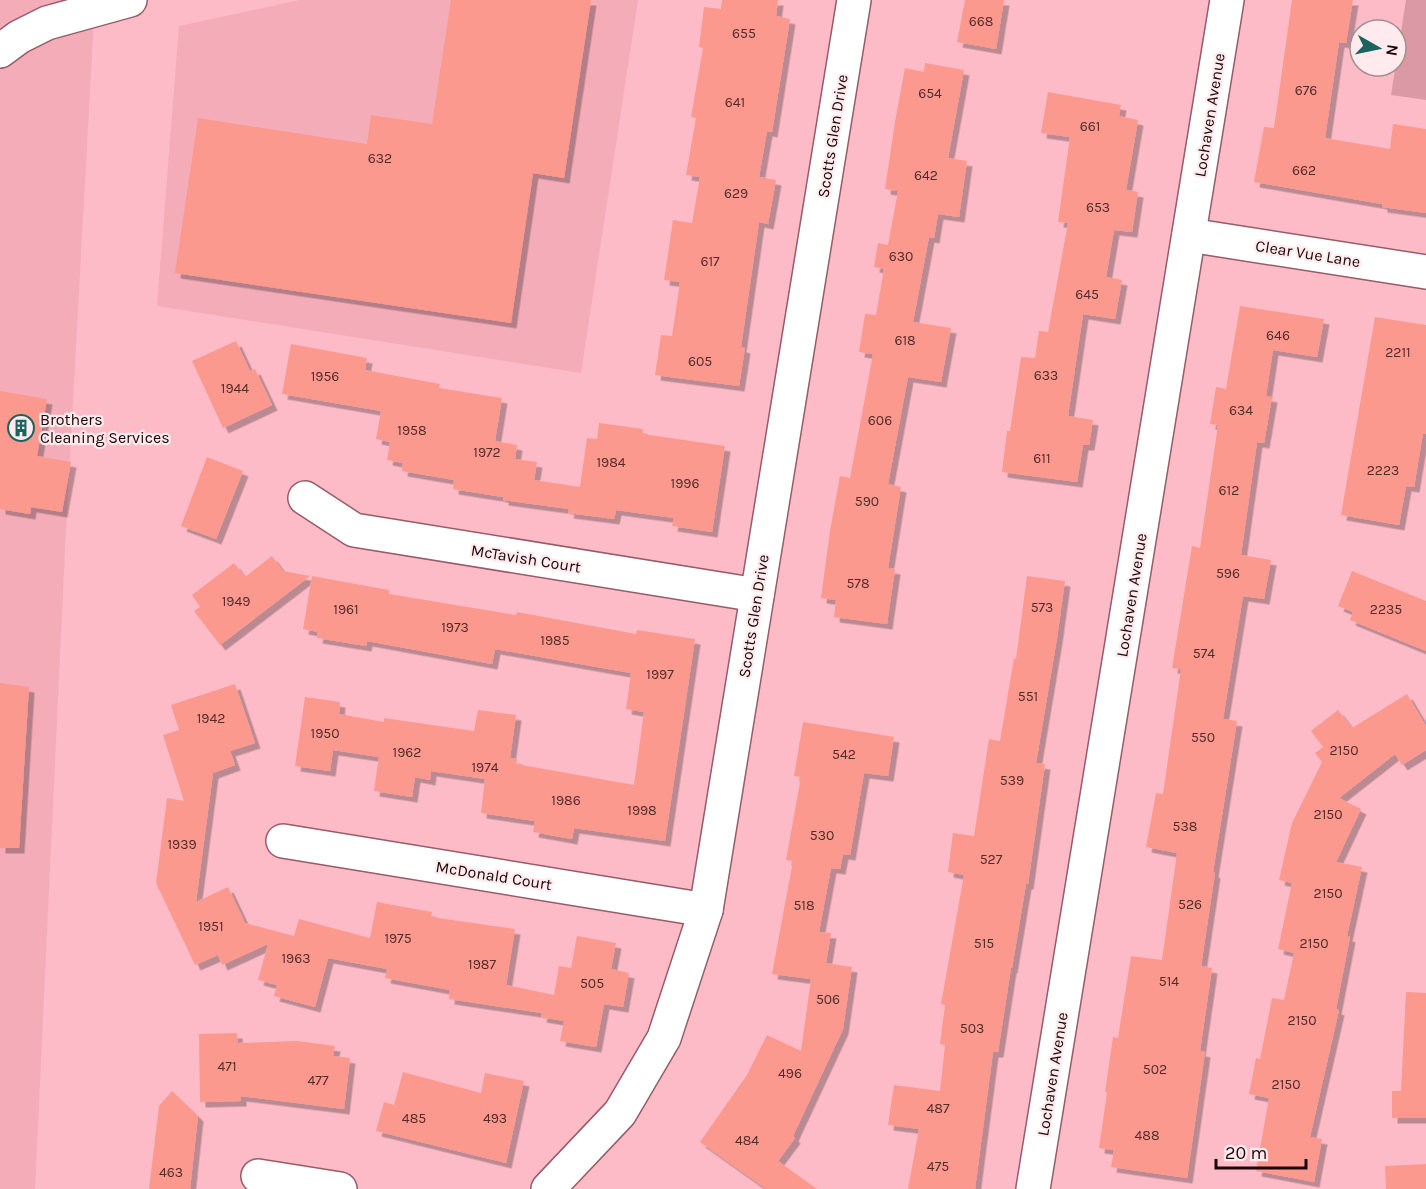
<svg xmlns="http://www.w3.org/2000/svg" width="1426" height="1189" font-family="Karla,sans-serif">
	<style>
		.built { fill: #f4acb9 }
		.green { fill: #da99a5 }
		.building { fill: #fc998e; filter: url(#shadow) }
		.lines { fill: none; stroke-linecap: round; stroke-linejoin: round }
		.minor-casing { stroke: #965c68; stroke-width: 36 }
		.minor { stroke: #fff; stroke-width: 33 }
		.labels { text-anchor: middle; stroke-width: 4.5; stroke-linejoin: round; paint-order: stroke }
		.number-label { font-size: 14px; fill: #522b2b }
		.street-label { font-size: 16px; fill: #1a060a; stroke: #ffeaed }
		.poi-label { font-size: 16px; fill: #1a060a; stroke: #ffeaed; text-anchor: start }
	</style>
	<defs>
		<filter id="shadow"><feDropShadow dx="5.5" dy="5.5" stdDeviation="0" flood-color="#0004"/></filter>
	</defs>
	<rect width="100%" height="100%" fill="#fdbbc7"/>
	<!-- built -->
	<g class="built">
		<polygon points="0,0 95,0 66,529 35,1189 0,1189"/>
		<polygon points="300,0 638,0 581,373 157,306 179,26"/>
	</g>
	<!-- green -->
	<polygon class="green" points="1406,0 1426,0 1426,100 1391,95"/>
	<!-- building -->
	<g class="building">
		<polygon points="451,0 591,0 564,178 533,173 511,323 175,273 198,118 367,144 371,115 432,124"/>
		<polygon points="722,0 778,0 776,16 790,19 772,132 767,131 759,177 776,180 768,224 759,222 741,347 745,348 739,386 655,375 661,335 672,336 680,282 664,280 673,220 692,223 700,177 686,175 696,118 691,117 703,48 699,47 704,7 721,9"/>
		<polygon points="965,0 1004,0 996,49 957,42"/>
		<polygon points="1292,0 1353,0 1346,43 1339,42 1325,138 1390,149 1393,124 1426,129 1426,213 1382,207 1382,204 1254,182 1264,127 1274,128"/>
		<polygon points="925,63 964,70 948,158 967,161 959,217 938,214 934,238 929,237 913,322 951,328 941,382 908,377 888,484 901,487 888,568 895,569 887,624 834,617 836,600 821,598 830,531 840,476 850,478 873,354 859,352 865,314 876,315 884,269 874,267 878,243 888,245 898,191 885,189 895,122 905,68 924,72"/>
		<polygon points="1048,92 1121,105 1119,116 1138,120 1126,190 1138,192 1132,232 1114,230 1106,277 1122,280 1115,319 1083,314 1068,416 1093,420 1089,445 1083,445 1077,482 1002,472 1007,431 1010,431 1021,357 1035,358 1039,331 1048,332 1068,223 1058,222 1070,137 1041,133"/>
		<polygon points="1240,306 1324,319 1317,357 1273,350 1266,396 1272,397 1264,443 1257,442 1241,555 1271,560 1264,599 1243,596 1223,719 1237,721 1213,872 1215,873 1201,966 1212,968 1200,1051 1205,1052 1187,1178 1111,1167 1114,1150 1099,1148 1107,1092 1105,1092 1113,1037 1118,1038 1131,956 1162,960 1177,853 1146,847 1156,793 1163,794 1181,669 1172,668 1192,546 1200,548 1218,425 1210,424 1216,387 1226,389"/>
		<polygon points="1375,317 1426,325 1426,434 1423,433 1414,487 1406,486 1399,525 1341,515"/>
		<polygon points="236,341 250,371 255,369 272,405 223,428 192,361"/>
		<polygon points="291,344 367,358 365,370 440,384 439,388 502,398 495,441 517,445 515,459 537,462 534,480 580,487 587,438 597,439 599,423 643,429 643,434 725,446 712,532 672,526 674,518 616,510 614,519 568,513 569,509 503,500 503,497 453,489 454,480 402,471 403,463 387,460 390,442 376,439 381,411 282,394"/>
		<polygon points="0,391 47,399 37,456 71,462 62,512 31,507 30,514 0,509"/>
		<polygon points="207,457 243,471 216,539 181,526"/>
		<polygon points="272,556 283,571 310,576 220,645 194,611 200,607 192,595 234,563 245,577"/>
		<polygon points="1352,571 1426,601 1426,651 1350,620 1353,612 1338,606"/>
		<polygon points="312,576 389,590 389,594 516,615 517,612 636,634 637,630 695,639 665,841 574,828 572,839 533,832 535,821 481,813 485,779 431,771 430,780 415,777 412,797 374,791 379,757 333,750 330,771 295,766 305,697 340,702 339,714 384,722 384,718 474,731 478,710 516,715 510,758 517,759 516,764 634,785 644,712 626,709 631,673 495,649 492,664 367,641 366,646 317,638 318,632 303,629"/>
		<polygon points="1027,576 1065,581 1057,638 1036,763 1045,764 1028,884 1026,884 1012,968 1011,968 998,1052 993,1052 975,1189 908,1189 919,1129 888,1125 894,1085 940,1091 945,1045 940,1044 945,1005 941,1004 964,875 948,872 953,833 974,836 989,739 1000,741 1014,658 1016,659"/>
		<polygon points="0,683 29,687 19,848 0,848"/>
		<polygon points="235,684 255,743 230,751 235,765 213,773 196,902 228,887 245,923 294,936 299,919 370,938 377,902 432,912 431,917 515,929 506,985 554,995 559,966 571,968 577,936 616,943 611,969 629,973 623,1007 604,1004 596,1047 560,1041 564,1021 541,1017 542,1013 449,999 450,990 385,978 387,969 328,958 315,1007 274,996 277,985 258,980 268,944 222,965 218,955 195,965 156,883 167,798 184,801 163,735 179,730 171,705"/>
		<polygon points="1407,694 1426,726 1426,750 1402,765 1395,754 1339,798 1361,809 1336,862 1362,867 1347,936 1350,937 1336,1009 1339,1010 1310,1137 1322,1139 1314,1182 1256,1171 1269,1098 1249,1094 1256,1058 1260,1059 1272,998 1284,1000 1294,953 1278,949 1292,883 1279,880 1292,823 1322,762 1315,753 1323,747 1311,731 1338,710 1352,728"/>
		<polygon points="803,722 894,737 888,776 864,773 850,855 843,854 840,869 831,868 819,932 831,933 826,963 852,967 843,1029 793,1136 795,1138 778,1161 817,1189 766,1189 700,1142 747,1075 767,1035 801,1051 811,979 772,974 793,861 786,860 801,777 794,776"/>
		<polygon points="1406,992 1426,993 1426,1118 1392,1118 1392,1091 1401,1091"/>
		<polygon points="237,1033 238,1043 297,1041 335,1046 333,1056 350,1058 344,1109 241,1096 241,1101 200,1102 199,1034"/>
		<polygon points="403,1072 481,1093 485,1073 524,1081 506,1163 376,1131 384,1102 394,1105"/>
		<polygon points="172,1091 198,1116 190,1189 149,1189 159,1106"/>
		<polygon points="1426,1164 1426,1189 1386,1189 1385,1166"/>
	</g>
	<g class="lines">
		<defs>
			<g id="minor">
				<polyline points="0,51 19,37 47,23 130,0"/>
				<polyline points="1189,235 1426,272"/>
				<polyline points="305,498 354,530 757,595"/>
				<polyline points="283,841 706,910"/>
				<polyline points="258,1176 340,1189"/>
				<polyline points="548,1189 620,1113 664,1038 706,910 854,0"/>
				<polyline points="1033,1189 1227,0"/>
			</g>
		</defs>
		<!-- minor casing -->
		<use href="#minor" class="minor-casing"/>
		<!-- minor -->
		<use href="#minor" class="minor"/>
	</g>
	<!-- icons -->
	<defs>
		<symbol id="building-ring" viewBox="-11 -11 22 22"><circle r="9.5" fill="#ffeaed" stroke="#19655e" stroke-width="1.5"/><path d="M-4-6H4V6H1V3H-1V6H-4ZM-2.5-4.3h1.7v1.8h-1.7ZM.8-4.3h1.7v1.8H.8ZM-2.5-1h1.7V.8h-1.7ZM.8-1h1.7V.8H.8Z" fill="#19655e"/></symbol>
	</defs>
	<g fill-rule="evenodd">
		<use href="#building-ring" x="6" y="413" width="30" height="30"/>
	</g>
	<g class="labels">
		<!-- number labels -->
		<g class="number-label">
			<text x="981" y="26">668</text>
			<text x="744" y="38">655</text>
			<text x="1306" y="95">676</text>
			<text x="930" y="98">654</text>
			<text x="735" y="107">641</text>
			<text x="1090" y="131">661</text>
			<text x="380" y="163">632</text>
			<text x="1304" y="175">662</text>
			<text x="926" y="180">642</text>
			<text x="736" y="198">629</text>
			<text x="1098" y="212">653</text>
			<text x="901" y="261">630</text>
			<text x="710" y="266">617</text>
			<text x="1087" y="299">645</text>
			<text x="1278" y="340">646</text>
			<text x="905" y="345">618</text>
			<text x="1398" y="357">2211</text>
			<text x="700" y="366">605</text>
			<text x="1046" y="380">633</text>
			<text x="325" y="381">1956</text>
			<text x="235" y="393">1944</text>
			<text x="1241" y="415">634</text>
			<text x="880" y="425">606</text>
			<text x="412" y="435">1958</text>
			<text x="487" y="457">1972</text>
			<text x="1042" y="463">611</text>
			<text x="611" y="467">1984</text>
			<text x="1383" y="475">2223</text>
			<text x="685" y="488">1996</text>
			<text x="1229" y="495">612</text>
			<text x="867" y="506">590</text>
			<text x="1228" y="578">596</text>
			<text x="858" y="588">578</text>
			<text x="236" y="606">1949</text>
			<text x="1042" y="612">573</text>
			<text x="346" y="614">1961</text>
			<text x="1386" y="614">2235</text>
			<text x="455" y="632">1973</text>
			<text x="555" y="645">1985</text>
			<text x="1204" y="658">574</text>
			<text x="660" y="679">1997</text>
			<text x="1028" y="701">551</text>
			<text x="211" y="723">1942</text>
			<text x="325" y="738">1950</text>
			<text x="1203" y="742">550</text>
			<text x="1344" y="755">2150</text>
			<text x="407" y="757">1962</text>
			<text x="844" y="759">542</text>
			<text x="485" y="772">1974</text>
			<text x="1012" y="785">539</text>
			<text x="566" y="805">1986</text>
			<text x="642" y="815">1998</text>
			<text x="1328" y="819">2150</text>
			<text x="1185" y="831">538</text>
			<text x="822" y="840">530</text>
			<text x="182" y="849">1939</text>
			<text x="991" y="864">527</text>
			<text x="1328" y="898">2150</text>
			<text x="1190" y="909">526</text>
			<text x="804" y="910">518</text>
			<text x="211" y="931">1951</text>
			<text x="398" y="943">1975</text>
			<text x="984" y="948">515</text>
			<text x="1314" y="948">2150</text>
			<text x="296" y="963">1963</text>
			<text x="482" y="969">1987</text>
			<text x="1169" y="986">514</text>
			<text x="592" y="988">505</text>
			<text x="828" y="1004">506</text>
			<text x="1302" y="1025">2150</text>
			<text x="972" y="1033">503</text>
			<text x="227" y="1071">471</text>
			<text x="1155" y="1074">502</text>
			<text x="790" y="1078">496</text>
			<text x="318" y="1085">477</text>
			<text x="1286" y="1089">2150</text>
			<text x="938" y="1113">487</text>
			<text x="414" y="1123">485</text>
			<text x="495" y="1123">493</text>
			<text x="1147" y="1140">488</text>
			<text x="747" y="1145">484</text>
			<text x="938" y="1171">475</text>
			<text x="171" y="1177">463</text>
		</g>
		<!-- street labels -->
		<g class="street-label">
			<text transform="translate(1209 115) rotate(-81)" y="6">Lochaven Avenue</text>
			<text transform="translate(832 136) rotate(-81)" y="6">Scotts Glen Drive</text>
			<text transform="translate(1308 253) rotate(9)" y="6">Clear Vue Lane</text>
			<text transform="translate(526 558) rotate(9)" y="6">McTavish Court</text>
			<text transform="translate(1131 595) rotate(-81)" y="6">Lochaven Avenue</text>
			<text transform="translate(753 616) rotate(-81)" y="6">Scotts Glen Drive</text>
			<text transform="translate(494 875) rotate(9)" y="6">McDonald Court</text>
			<text transform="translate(1052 1074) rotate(-81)" y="6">Lochaven Avenue</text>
		</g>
		<!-- poi labels -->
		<g class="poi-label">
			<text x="40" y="425">Brothers<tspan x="40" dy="18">Cleaning Services</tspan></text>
		</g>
	</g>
	<!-- north arrow -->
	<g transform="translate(1378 48) rotate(99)"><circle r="28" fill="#ffeaed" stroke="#a38f92" stroke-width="1.5"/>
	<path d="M0-4.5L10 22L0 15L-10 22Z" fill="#19655e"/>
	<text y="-9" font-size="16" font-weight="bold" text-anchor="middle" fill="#1a060a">N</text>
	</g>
	<!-- scale -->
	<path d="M1216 1159v9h90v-9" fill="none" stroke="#1a060a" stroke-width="3"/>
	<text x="1225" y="1159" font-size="18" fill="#1a060a" stroke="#ffeaed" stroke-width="4.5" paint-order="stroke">20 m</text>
</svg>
